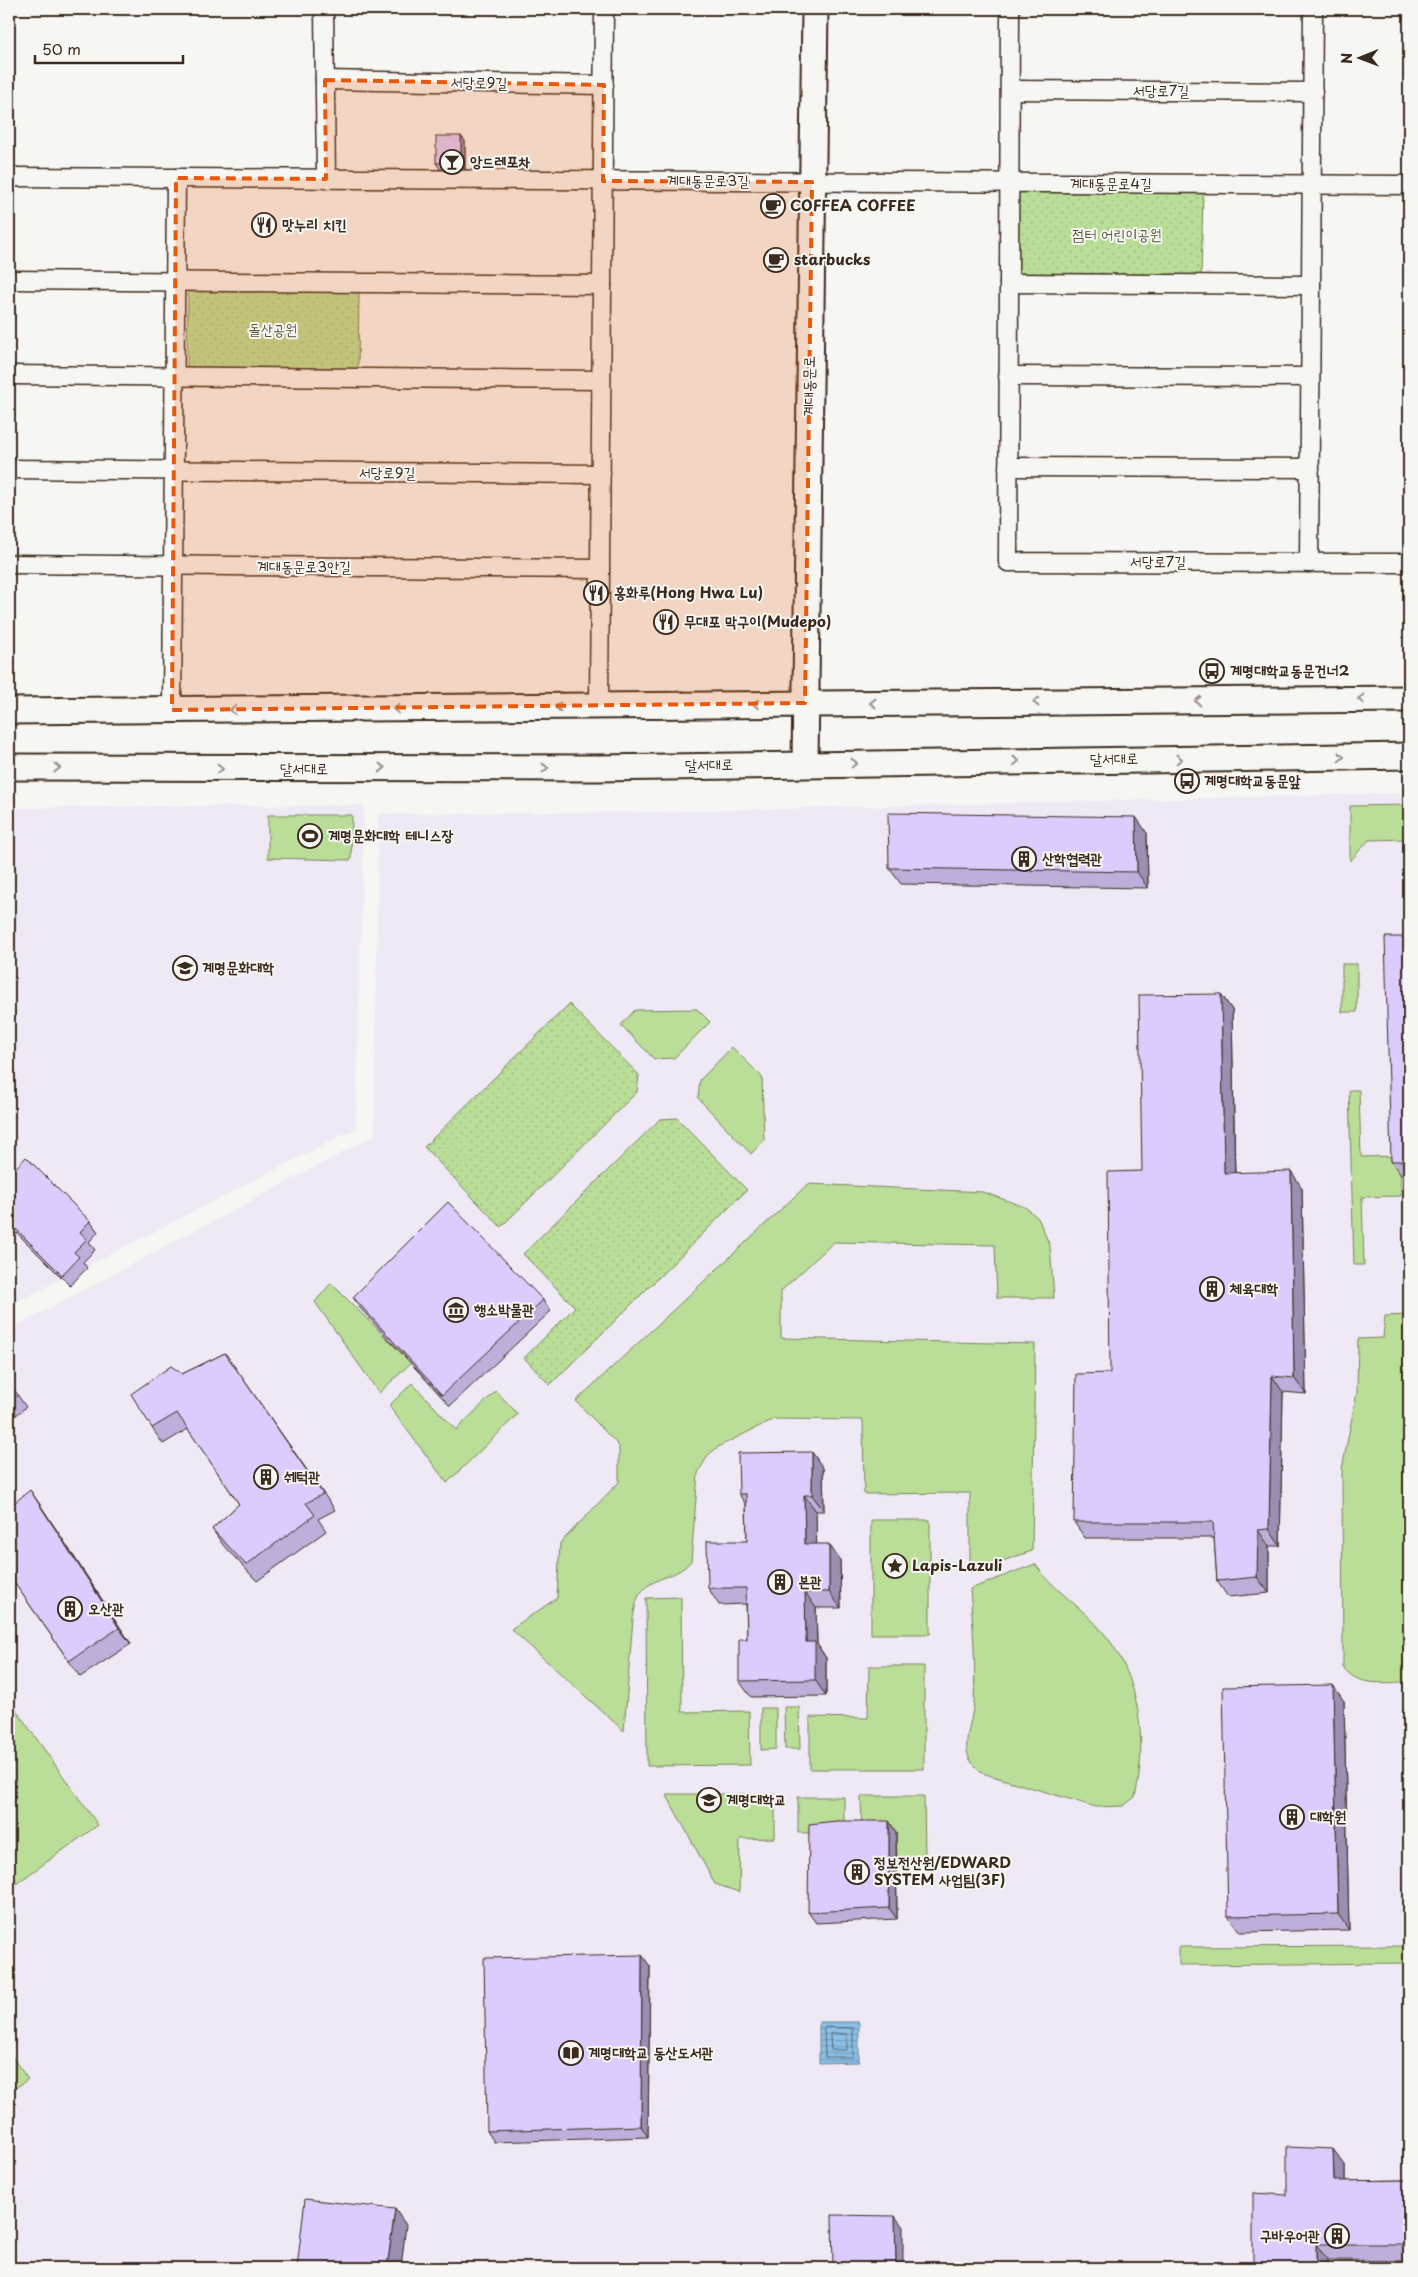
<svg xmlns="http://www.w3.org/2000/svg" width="1418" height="2277" font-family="'Playpen Sans','Poor Story',sans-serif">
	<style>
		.built { fill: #eee9f5 }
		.green { fill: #bade98; stroke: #7a845b }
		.park { fill: url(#park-dots); stroke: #7a845b }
		.water { fill: url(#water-rules); stroke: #6a8597 }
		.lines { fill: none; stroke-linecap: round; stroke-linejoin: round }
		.shore { stroke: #5b666f; stroke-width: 1 }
		.street-casing { stroke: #3b2a1e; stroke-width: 21 }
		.secondary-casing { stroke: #3b2a1e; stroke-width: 29 }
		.street { stroke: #f6f6f2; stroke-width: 18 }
		.secondary { stroke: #f6f6f2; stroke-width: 25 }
		.wall { fill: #bdafda; stroke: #3b2a1e }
		.shaded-wall { fill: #9a8eb1; stroke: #3b2a1e }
		.building { fill: #dccbfd; stroke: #3b2a1e }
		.oneway { stroke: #989088 }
		.marked { fill: #e8590c; fill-opacity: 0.2; stroke: #e8590c; stroke-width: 4; stroke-dasharray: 10 6; stroke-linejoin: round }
		.labels { text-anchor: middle; stroke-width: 4; stroke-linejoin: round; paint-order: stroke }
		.street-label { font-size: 15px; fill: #3b2a1e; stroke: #f6f6f2 }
		.poi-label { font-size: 15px; font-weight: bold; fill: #3b2a1e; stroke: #f6f6f2; text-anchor: start }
		.park-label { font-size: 15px; fill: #5b573c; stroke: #f6f6f2 }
	</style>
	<defs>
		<pattern id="park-dots" width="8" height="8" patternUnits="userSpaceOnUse" patternTransform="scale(1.25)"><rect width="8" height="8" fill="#bade98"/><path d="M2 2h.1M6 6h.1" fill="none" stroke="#a1bf83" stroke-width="1.8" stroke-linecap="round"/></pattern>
		<pattern id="water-rules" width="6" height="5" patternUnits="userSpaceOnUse" patternTransform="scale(1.25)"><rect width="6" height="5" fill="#8ac1e8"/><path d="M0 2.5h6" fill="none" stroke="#729dbb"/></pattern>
	</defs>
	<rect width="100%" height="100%" fill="#f6f6f2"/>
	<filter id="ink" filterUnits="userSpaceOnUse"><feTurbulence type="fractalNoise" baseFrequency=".02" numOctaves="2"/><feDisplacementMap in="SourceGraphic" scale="10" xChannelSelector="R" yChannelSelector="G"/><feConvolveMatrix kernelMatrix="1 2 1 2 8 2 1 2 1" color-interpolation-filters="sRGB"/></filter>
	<g filter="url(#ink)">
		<!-- built -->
		<g class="built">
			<polygon points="1409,793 1409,2268 9,2268 9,1332 22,1323 375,1135 378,814 652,812"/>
			<polygon points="364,805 356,1128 9,1306 9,808"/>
		</g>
		<!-- green -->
		<g class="green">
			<polygon points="1409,805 1409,839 1369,840 1350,861 1350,806"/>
			<polygon points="268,815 352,815 351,860 268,858"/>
			<rect x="1342" y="964" width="15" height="48"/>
			<polygon points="697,1009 710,1022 674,1058 654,1059 621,1025 635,1010"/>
			<polygon points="732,1047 762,1077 764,1140 751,1154 698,1098 700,1080"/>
			<polygon points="1349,1090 1359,1090 1361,1157 1400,1156 1401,1196 1362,1197 1364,1265 1354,1265"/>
			<path d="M808 1184 983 1192 1025 1207 1038 1218 1050 1246 1054 1298H997L995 1245 834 1242 781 1291V1338L1035 1344 1032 1551 970 1572V1493L864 1494 863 1420 774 1419 718 1447 708 1455 698 1473 691 1561C679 1577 655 1576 642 1591 636 1598 635 1609 633 1618L624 1731 511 1629 557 1598 560 1543 619 1482V1446L576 1401Z"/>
			<polygon points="331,1283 411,1363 379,1393 315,1302"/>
			<path d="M1409 1315V1682C1387 1682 1355 1688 1343 1666L1342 1469 1357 1392 1358 1339 1383 1338 1385 1316Z"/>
			<polygon points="412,1383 456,1430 496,1391 518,1414 447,1483 389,1406"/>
			<rect x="871" y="1520" width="59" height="114"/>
			<path d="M1035 1564C1054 1591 1081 1606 1102 1631 1140 1674 1148 1742 1135 1797L1123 1806 1096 1807 982 1773C975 1767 969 1761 967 1751 965 1735 973 1718 974 1701 976 1664 973 1626 970 1589Z"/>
			<polygon points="681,1597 682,1712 749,1711 750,1765 647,1766 646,1598"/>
			<polygon points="869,1666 924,1666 924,1769 810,1769 810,1717 868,1718"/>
			<polygon points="9,1700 98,1825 9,1889"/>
			<polygon points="784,1707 799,1707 800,1749 785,1749"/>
			<polygon points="761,1708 776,1708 776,1749 761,1750"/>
			<polygon points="666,1794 775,1794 775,1838 740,1839 739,1892 715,1884"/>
			<polygon points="861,1796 924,1796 925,1859 897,1859 896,1832 862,1832"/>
			<polygon points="798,1797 844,1797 844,1832 798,1833"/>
			<polygon points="1409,1946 1409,1963 1179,1965 1179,1947"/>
			<polygon points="9,2053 28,2079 9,2093"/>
		</g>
		<!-- park -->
		<g class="park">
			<polygon points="1015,189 1203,192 1201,279 1014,279"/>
			<polygon points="188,288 359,291 358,372 187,369"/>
			<polygon points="569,1004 639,1075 637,1092 501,1227 424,1147"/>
			<polygon points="677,1118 747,1190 550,1385 524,1358 575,1307 523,1254 660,1119"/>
		</g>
		<!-- water -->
		<polygon class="water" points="819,2022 859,2022 859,2062 819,2063"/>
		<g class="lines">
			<!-- shore -->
			<g class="shore">
				<polygon points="826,2027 853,2028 853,2057 825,2057 824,2029"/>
				<polygon points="833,2033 847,2034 847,2050 831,2050 830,2035"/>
			</g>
			<defs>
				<g id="street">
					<polyline points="324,9 326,179"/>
					<polyline points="1010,9 1008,562 1409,563"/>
					<polyline points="325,80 604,85"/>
					<polyline points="1010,90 1313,92"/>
					<polyline points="9,177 1409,185"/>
					<polyline points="9,280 602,285"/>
					<polyline points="1009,283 1311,285"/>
					<polyline points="9,375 601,380"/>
					<polyline points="1008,376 1310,377"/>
					<polyline points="1008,467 1310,468"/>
					<polyline points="9,469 601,474"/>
					<polyline points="1309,563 1313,9"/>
					<polyline points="9,564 600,569"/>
					<polyline points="599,707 604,9"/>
					<polyline points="172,710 176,178"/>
				</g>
				<g id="secondary">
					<polyline points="9,711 1409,699"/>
					<polyline points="805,763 815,9"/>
					<polyline points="9,767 597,768 1409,756"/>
				</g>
			</defs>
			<!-- street casing -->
			<use href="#street" class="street-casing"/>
			<!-- secondary casing -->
			<use href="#secondary" class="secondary-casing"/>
			<!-- street -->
			<use href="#street" class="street"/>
			<!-- secondary -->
			<use href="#secondary" class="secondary"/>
		</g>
		<!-- wall -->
		<g class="wall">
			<polygon points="461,136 465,141 465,169 440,169 436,163"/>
			<polygon points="1147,833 1148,888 901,884 889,868"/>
			<polygon points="1409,937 1409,1175 1401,1175 1391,1161"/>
			<polygon points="1221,994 1232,1010 1235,1172 1302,1188 1306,1394 1283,1392 1280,1546 1269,1546 1269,1593 1228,1597 1217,1581 1214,1538 1085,1538 1074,1522 1110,1373 1142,1171"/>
			<polygon points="9,1175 90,1221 98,1232 89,1242 95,1250 83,1262 87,1268 70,1286 17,1233 9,1241"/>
			<polygon points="353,1297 543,1300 551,1311 450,1406 360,1308"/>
			<polygon points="225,1353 335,1510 318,1519 326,1531 257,1581 223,1545 212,1529 239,1504 188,1429 163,1444 152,1428 182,1374"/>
			<polygon points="9,1383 26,1407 9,1421"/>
			<polygon points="823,1468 824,1511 816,1511 816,1544 840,1560 841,1608 816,1608 817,1644 826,1658 826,1696 751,1697 739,1681 747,1639 746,1604 719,1605 708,1588 747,1541 746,1505 739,1494"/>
			<polygon points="30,1490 131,1644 80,1677 9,1575"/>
			<polygon points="1344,1701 1349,1930 1240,1932 1228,1916"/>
			<polygon points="896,1832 897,1919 816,1923 808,1912"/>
			<polygon points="650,1966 648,2137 494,2142 487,2131"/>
			<polygon points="1345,2165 1345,2181 1409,2180 1409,2261 1327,2260 1327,2268 1253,2268"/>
		</g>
		<!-- shaded-wall -->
		<g class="shaded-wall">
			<polygon points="461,136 465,141 465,169 461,163"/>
			<polygon points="1136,817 1147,833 1148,888 1137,872"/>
			<polygon points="1221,994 1232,1010 1235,1189 1224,1173"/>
			<polygon points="1291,1171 1302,1188 1306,1394 1294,1378"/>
			<polygon points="1272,1376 1283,1392 1280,1546 1269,1529"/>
			<polygon points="812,1452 823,1468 824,1511 812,1495"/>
			<polygon points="30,1490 41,1506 131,1644 119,1628"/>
			<polygon points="804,1495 816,1511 817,1560 805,1544"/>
			<polygon points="1258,1530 1269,1546 1269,1593 1257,1577"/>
			<polygon points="829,1544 840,1560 841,1608 829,1592"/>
			<polygon points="805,1592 816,1608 817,1644 826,1658 826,1696 815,1680 806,1642"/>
			<polygon points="1333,1685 1344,1701 1349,1930 1338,1914"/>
			<polygon points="889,1821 896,1832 897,1919 889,1908"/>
			<polygon points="642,1955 650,1966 648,2137 641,2126"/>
			<polygon points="1333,2149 1345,2165 1345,2197 1334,2181"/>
			<polygon points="395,2209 406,2225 401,2268 387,2268"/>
			<polygon points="895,2216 903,2227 903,2268 896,2268"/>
			<polygon points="1316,2244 1327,2260 1327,2268 1316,2268"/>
		</g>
		<!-- building -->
		<g class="building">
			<rect x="436" y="136" width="25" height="27"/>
			<polygon points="888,813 1136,817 1137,872 889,868"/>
			<polygon points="1385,937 1409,937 1409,1161 1391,1161"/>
			<polygon points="1221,994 1224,1173 1291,1171 1294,1378 1272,1376 1269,1529 1258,1530 1257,1577 1217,1581 1213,1522 1074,1522 1076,1374 1110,1373 1108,1172 1142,1171 1139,995"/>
			<polygon points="26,1157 90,1221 80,1232 87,1239 74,1252 79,1257 62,1275 9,1222 9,1175"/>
			<polygon points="448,1202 543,1300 442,1395 353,1297"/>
			<polygon points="225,1353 323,1494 306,1503 315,1515 246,1565 212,1529 239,1504 177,1413 152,1428 131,1394 171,1366 182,1374"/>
			<polygon points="9,1383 18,1395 9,1403"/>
			<polygon points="812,1452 812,1495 804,1495 805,1544 829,1544 829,1592 805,1592 806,1642 815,1642 815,1680 739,1681 739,1639 747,1639 746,1588 708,1588 707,1541 747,1541 746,1494 739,1494 738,1453"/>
			<polygon points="30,1490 119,1628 69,1661 9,1575 9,1507"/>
			<polygon points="1333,1685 1338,1914 1228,1916 1223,1687"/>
			<polygon points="836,1821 889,1821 889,1908 808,1912 809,1824"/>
			<polygon points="642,1955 641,2126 487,2131 484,1958"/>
			<polygon points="1287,2147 1333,2149 1334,2181 1409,2180 1409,2244 1316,2244 1316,2268 1253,2268 1253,2193 1287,2195"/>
			<polygon points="305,2199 395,2209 387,2268 297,2268"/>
			<polygon points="832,2215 895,2216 896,2268 833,2268"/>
		</g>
		<!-- one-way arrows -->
		<defs><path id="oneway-chevron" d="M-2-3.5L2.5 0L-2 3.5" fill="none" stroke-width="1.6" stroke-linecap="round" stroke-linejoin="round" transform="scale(1.25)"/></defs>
		<g class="oneway">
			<use href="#oneway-chevron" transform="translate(1361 699) rotate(180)"/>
			<use href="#oneway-chevron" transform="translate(1198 701) rotate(180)"/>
			<use href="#oneway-chevron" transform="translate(1036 702) rotate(180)"/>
			<use href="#oneway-chevron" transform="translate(873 703) rotate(180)"/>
			<use href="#oneway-chevron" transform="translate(756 704) rotate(179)"/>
			<use href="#oneway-chevron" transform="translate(558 707) rotate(180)"/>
			<use href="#oneway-chevron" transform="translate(396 709) rotate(180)"/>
			<use href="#oneway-chevron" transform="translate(233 710) rotate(180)"/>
			<use href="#oneway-chevron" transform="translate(1341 757) rotate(-1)"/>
			<use href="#oneway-chevron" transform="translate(1179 759) rotate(-1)"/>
			<use href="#oneway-chevron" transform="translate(1016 761) rotate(-1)"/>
			<use href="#oneway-chevron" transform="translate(854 763) rotate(-1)"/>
			<use href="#oneway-chevron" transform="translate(57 768) rotate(1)"/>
			<use href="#oneway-chevron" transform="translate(382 768)"/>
			<use href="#oneway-chevron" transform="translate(545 768)"/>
			<use href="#oneway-chevron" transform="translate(220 769)"/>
		</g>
	</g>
	<!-- marked area -->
	<path class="marked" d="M325 80 604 85 603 181 812 182 805 703 172 710 176 178 326 179Z"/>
	<!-- icons -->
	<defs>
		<symbol id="bar-ring" viewBox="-11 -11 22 22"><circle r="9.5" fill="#f6f6f2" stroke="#3b2a1e" stroke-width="1.5"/><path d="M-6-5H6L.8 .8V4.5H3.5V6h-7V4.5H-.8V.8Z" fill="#3b2a1e"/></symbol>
		<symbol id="cafe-ring" viewBox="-11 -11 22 22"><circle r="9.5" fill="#f6f6f2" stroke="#3b2a1e" stroke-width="1.5"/><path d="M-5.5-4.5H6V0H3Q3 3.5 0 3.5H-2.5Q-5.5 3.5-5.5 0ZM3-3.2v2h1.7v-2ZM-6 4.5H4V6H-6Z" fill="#3b2a1e"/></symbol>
		<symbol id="restaurant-ring" viewBox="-11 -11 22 22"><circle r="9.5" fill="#f6f6f2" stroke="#3b2a1e" stroke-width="1.5"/><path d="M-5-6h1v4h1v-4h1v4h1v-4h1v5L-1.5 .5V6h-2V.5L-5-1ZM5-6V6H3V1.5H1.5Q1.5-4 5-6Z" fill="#3b2a1e"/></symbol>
		<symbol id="bus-ring" viewBox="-11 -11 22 22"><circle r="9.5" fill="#f6f6f2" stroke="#3b2a1e" stroke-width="1.5"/><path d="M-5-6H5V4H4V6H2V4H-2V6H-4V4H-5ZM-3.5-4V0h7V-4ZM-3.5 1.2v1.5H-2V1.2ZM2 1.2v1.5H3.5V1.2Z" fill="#3b2a1e"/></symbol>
		<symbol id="stadium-ring" viewBox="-11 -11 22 22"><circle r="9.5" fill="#f6f6f2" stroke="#3b2a1e" stroke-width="1.5"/><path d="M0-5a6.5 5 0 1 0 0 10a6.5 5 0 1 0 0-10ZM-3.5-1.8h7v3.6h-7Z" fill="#3b2a1e"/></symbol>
		<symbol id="building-ring" viewBox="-11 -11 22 22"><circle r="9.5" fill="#f6f6f2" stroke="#3b2a1e" stroke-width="1.5"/><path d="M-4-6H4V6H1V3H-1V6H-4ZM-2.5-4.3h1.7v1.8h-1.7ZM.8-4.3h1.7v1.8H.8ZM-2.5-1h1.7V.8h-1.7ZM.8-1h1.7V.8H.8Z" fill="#3b2a1e"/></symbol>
		<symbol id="university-ring" viewBox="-11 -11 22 22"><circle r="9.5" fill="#f6f6f2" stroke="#3b2a1e" stroke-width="1.5"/><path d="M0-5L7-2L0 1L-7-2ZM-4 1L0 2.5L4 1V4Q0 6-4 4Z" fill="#3b2a1e"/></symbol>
		<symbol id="museum-ring" viewBox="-11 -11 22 22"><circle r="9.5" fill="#f6f6f2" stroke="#3b2a1e" stroke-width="1.5"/><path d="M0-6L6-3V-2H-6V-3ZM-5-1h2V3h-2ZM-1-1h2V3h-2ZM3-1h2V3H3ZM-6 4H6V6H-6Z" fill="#3b2a1e"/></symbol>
		<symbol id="sight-ring" viewBox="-11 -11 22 22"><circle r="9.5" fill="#f6f6f2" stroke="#3b2a1e" stroke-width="1.5"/><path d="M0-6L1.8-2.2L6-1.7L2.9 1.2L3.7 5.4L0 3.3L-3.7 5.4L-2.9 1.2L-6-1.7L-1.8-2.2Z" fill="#3b2a1e"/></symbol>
		<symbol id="library-ring" viewBox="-11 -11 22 22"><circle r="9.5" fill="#f6f6f2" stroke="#3b2a1e" stroke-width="1.5"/><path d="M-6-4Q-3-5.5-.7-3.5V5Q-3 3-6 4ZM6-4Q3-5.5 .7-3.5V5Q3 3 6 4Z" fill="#3b2a1e"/></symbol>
	</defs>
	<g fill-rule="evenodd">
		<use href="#bar-ring" x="438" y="148" width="28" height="28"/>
		<use href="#cafe-ring" x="759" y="192" width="28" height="28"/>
		<use href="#restaurant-ring" x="250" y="211" width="28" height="28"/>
		<use href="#cafe-ring" x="762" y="246" width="28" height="28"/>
		<use href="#restaurant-ring" x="582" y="579" width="28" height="28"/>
		<use href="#restaurant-ring" x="652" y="608" width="28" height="28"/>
		<use href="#bus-ring" x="1198" y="657" width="28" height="28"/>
		<use href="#bus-ring" x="1173" y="767" width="28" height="28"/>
		<use href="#stadium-ring" x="296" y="822" width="28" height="28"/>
		<use href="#building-ring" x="1010" y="845" width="28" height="28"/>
		<use href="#university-ring" x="171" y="954" width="28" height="28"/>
		<use href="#building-ring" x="1198" y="1275" width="28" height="28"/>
		<use href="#museum-ring" x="442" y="1296" width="28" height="28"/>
		<use href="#building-ring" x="252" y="1463" width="28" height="28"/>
		<use href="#sight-ring" x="881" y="1552" width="28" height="28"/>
		<use href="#building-ring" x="766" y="1568" width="28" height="28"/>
		<use href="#building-ring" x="56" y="1595" width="28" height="28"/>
		<use href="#university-ring" x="695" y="1786" width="28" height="28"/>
		<use href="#building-ring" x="1278" y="1803" width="28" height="28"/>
		<use href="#building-ring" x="843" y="1858" width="28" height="28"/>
		<use href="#library-ring" x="557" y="2039" width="28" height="28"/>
		<use href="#building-ring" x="1323" y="2222" width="28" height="28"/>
	</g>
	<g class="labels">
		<!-- street labels -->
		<g class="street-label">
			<text transform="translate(479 83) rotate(1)" y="5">서당로9길</text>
			<text x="1161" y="96">서당로7길</text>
			<text x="708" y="186">계대동문로3길</text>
			<text x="1111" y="189">계대동문로4길</text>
			<text transform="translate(809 386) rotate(-89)" y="5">계대동문로</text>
			<text x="387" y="478">서당로9길</text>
			<text x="1158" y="567">서당로7길</text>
			<text x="304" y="572">계대동문로3안길</text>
			<text transform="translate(1114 759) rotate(-1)" y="5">달서대로</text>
			<text transform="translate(709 765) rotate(-1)" y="5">달서대로</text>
			<text x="304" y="774">달서대로</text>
		</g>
		<!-- poi labels -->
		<g class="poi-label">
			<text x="470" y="167">앙드레포차</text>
			<text x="790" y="211">COFFEA COFFEE</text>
			<text x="282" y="230">맛누리 치킨</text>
			<text x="794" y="265">starbucks</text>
			<text x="614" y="598">홍화루(Hong Hwa Lu)</text>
			<text x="684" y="627">무대포 막구이(Mudepo)</text>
			<text x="1230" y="676">계명대학교동문건너2</text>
			<text x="1204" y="786">계명대학교동문앞</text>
			<text x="328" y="841">계명문화대학 테니스장</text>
			<text x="1042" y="864">산학협력관</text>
			<text x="202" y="973">계명문화대학</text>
			<text x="1230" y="1294">체육대학</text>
			<text x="474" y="1315">행소박물관</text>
			<text x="284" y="1482">쉐턱관</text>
			<text x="912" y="1571">Lapis-Lazuli</text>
			<text x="798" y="1587">본관</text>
			<text x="88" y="1614">오산관</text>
			<text x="726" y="1805">계명대학교</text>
			<text x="1310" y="1822">대학원</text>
			<text x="874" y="1868">정보전산원/EDWARD<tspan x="874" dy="17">SYSTEM 사업팀(3F)</tspan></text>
			<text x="588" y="2058">계명대학교 동산도서관</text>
			<text x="1320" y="2241" text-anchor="end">구바우어관</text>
		</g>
		<!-- park labels -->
		<g class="park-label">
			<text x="1117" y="240">점터 어린이공원</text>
			<text x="273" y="335">돌산공원</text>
		</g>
	</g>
	<!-- margin -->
	<rect width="1418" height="2277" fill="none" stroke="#f6f6f2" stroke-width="30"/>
	<rect x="15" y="15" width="1388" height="2247" fill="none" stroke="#3b2a1e" stroke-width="2" filter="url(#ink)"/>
	<!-- north arrow -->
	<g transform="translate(1360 58) rotate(269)" stroke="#f6f6f2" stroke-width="4" paint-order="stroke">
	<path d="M0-4L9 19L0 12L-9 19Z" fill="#3b2a1e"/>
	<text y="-8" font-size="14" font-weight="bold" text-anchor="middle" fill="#3b2a1e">N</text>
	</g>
	<!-- scale -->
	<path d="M35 55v8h148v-8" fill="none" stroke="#3b2a1e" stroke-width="2.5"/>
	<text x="42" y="55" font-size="15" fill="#3b2a1e" stroke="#f6f6f2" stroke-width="4" paint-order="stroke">50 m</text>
</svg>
